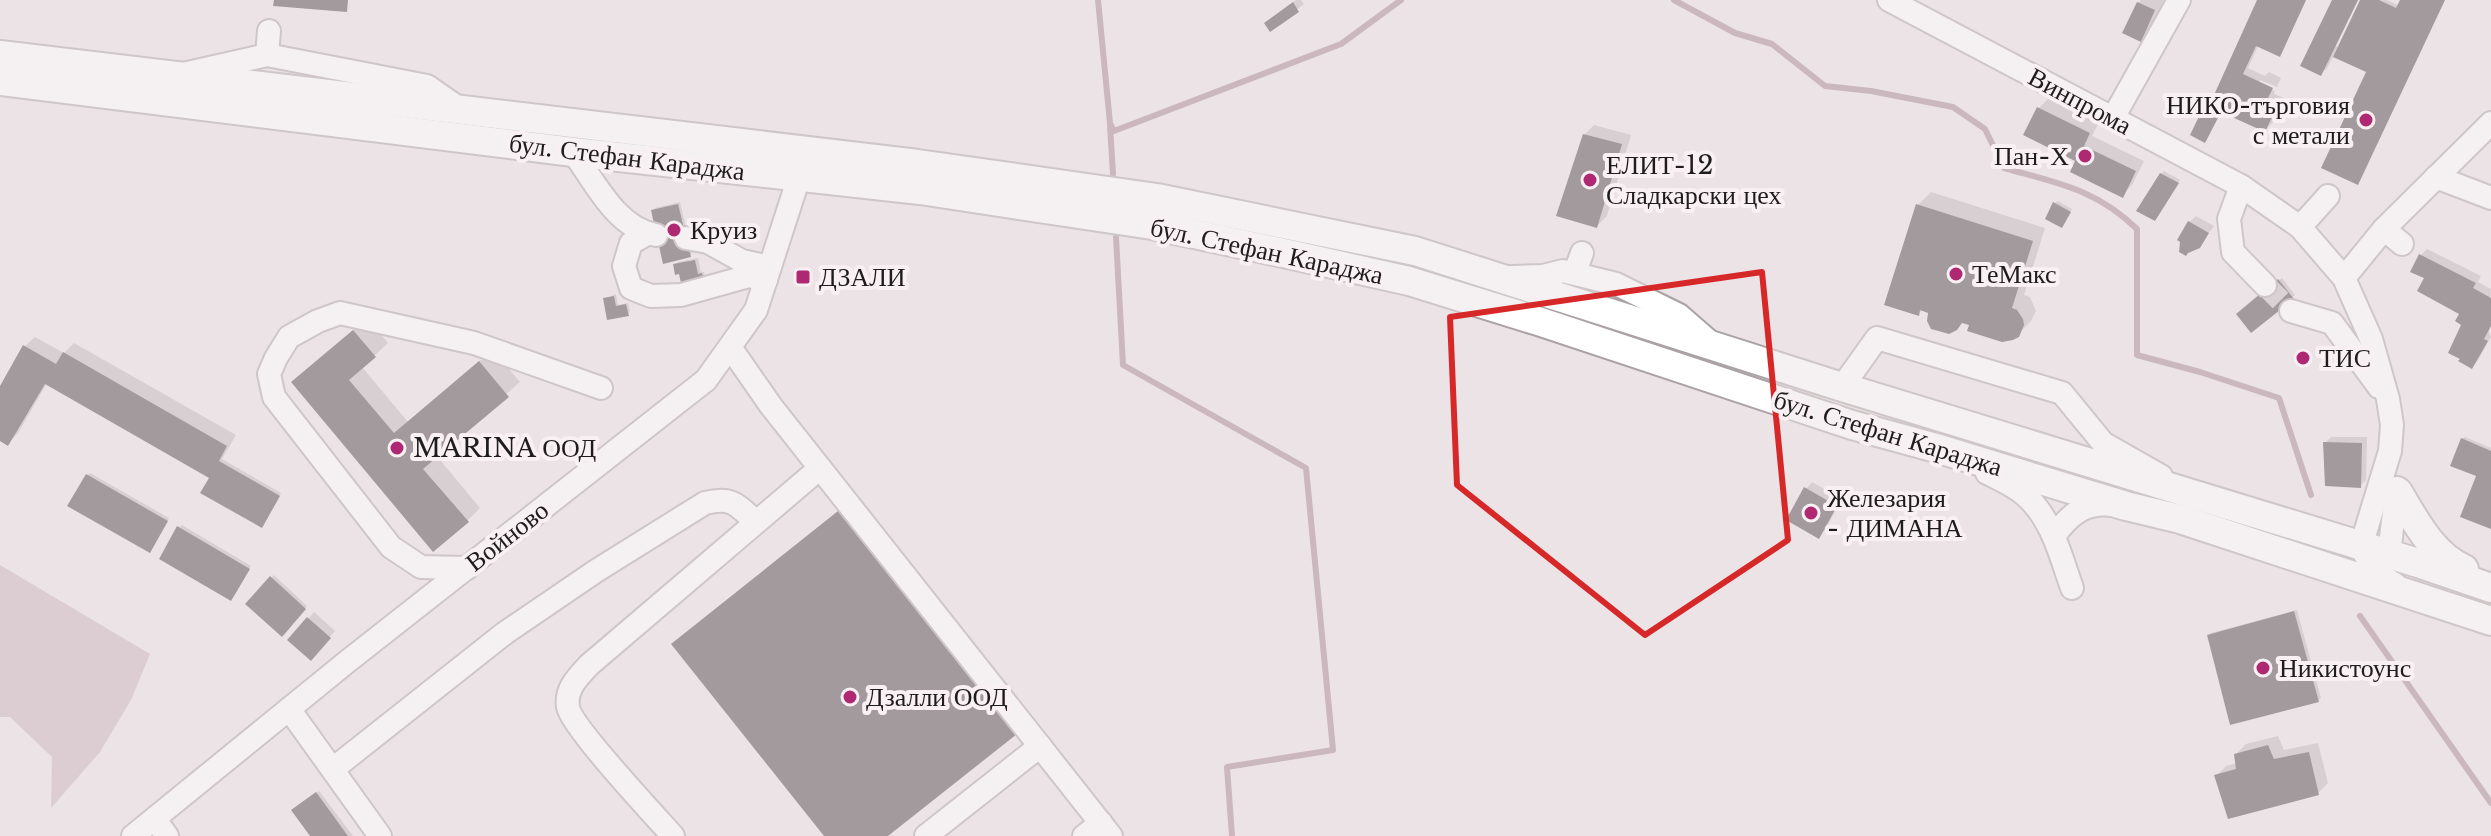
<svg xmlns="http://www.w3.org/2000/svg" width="2491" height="836" font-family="'Libre Baskerville',serif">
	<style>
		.green { fill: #c8b2bb }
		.shadow { fill: #0003 }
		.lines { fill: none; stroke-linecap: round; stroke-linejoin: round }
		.stream { stroke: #a2818f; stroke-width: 6 }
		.building { fill: #494245 }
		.minor-tunnel { stroke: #c3bbbe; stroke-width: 22; stroke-dasharray: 22 11; stroke-linecap: butt }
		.minor-casing { stroke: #aaa2a5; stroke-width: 26 }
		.major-casing { stroke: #aaa2a5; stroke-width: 32 }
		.minor { stroke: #fff; stroke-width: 22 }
		.major { stroke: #fff; stroke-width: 28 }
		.marked { fill: none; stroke: #d62828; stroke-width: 6; stroke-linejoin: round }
		.poi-dot { fill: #ae2972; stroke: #f9f0f4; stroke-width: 3 }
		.labels { text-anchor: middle; stroke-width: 8; stroke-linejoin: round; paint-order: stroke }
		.street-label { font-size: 26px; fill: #1f1c1d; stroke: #f9f0f4 }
		.poi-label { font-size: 26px; fill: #1f1c1d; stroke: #f9f0f4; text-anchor: start }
	</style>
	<rect width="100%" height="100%" fill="#ece3e6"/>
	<!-- green -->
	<polygon class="green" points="0,565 150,654 131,700 100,752 51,808 52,757 10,717 0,717"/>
	<!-- shadow -->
	<g class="shadow">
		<polygon points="1296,0 1301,0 1304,4 1271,29 1273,17"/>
		<polygon points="2141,0 2164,0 2150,29 2140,39 2138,3"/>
		<polygon points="2259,0 2306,0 2282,52 2259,44 2248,68 2265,76 2269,72 2281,78 2277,87 2260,80 2260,84 2275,91 2274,94 2284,98 2275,120 2265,130 2222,110 2207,138 2207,105 2209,103 2212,104"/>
		<polygon points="2334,0 2358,0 2336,46 2340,48 2362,0 2387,0 2400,6 2402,0 2444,0 2369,71 2334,55 2327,68 2321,74"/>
		<polygon points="2049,98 2099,122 2092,136 2144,161 2132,185 2122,195 2039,108"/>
		<polygon points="1594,125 1631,135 1607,216 1597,226 1584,135"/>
		<polygon points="2164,171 2180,180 2157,216 2161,174"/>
		<polygon points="1931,192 2045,228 2024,295 2030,297 2036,311 2031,321 2017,335 1923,309 1918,314 1918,205"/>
		<polygon points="2058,201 2072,209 2064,223 2055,203"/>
		<polygon points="680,202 692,253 690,255 653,211 655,208"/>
		<polygon points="2196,216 2214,226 2199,246 2189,222"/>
		<polygon points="2427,249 2481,276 2478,282 2491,289 2489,332 2491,337 2478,360 2472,367 2461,313 2427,277 2421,255"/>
		<polygon points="698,258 701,272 704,272 706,279 680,272 675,265 678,262"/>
		<polygon points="2282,278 2295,295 2252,330 2239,314"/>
		<polygon points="616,294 618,305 628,303 630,311 628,314 605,299"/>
		<polygon points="367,318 388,343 362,367 408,422 493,350 520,382 436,455 480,508 467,521 293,382"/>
		<polygon points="35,337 64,353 74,343 236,435 222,459 281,493 264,523 212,477 47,383 18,433 8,443 0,439 0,390 25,346"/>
		<polygon points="2331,437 2367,437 2366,480 2360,486 2325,443"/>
		<polygon points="2465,437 2491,448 2491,527 2478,475 2462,439"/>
		<polygon points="90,473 169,518 152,548 87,476"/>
		<polygon points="1812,482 1842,499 1825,530 1818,536 1806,489"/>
		<polygon points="841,510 1018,730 885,836 826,836 673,644"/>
		<polygon points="182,525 251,566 234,596 179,528"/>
		<polygon points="274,575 307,606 282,634 248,604"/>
		<polygon points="2297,610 2321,698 2318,700 2209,635 2211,633"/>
		<polygon points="314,612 335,631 311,658 290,640"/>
		<polygon points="2278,736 2284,750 2318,743 2328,783 2318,793 2216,776 2226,766 2237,763 2236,754 2246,744"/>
		<polygon points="319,791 353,836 313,836 296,808"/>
	</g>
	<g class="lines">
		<!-- stream -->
		<g class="stream">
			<polyline points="1098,0 1110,123 1114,131 1341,44 1401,0"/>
			<path d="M1674 0 1735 33 1772 44 1825 86 1871 91 1953 107 1985 129 2004 168C2057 183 2096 189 2137 229V355L2200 372 2279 398 2311 495"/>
			<polyline points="1110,126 1113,174"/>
			<polyline points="1116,237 1123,365 1306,468 1333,750 1227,767 1232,836"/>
			<polyline points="2360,616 2491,803"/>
		</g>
	</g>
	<!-- building -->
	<g class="building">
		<polygon points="274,0 348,0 347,12 273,6"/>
		<polygon points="2257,0 2306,0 2280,57 2256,46 2243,74 2273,88 2265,104 2276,109 2265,132 2221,112 2205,143 2190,135 2205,104 2209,106"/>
		<polygon points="2332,0 2358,0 2321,76 2300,66"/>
		<polygon points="2360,0 2379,0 2396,8 2400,0 2445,0 2358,185 2321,168 2366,72 2333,57"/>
		<polygon points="1293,2 1299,12 1270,32 1264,23"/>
		<polygon points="2137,2 2155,10 2141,42 2122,33"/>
		<polygon points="2037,107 2090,133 2084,146 2136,171 2123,198 2070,172 2075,161 2023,135"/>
		<polygon points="1583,134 1622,144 1597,228 1556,216"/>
		<polygon points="2160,173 2179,183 2155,221 2136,211"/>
		<polygon points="2053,202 2071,212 2062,228 2045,219"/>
		<polygon points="678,204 691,257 663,264 651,210"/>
		<polygon points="1916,204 2033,241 2012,308 2017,310 2023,319 2024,325 2019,337 2013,340 2002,342 1967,331 1969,325 1962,323 1957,330 1949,334 1931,329 1927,321 1928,313 1920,310 1919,316 1884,305"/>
		<polygon points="2188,221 2209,233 2200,248 2188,253 2186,256 2179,252 2180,242 2177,240"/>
		<polygon points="2419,254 2476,283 2473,288 2491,298 2491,326 2484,339 2488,341 2472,369 2458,361 2460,359 2448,353 2461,325 2455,321 2459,314 2417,291 2424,278 2410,272"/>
		<polygon points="695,260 698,274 702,273 704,283 682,288 679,274 675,275 673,264"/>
		<polygon points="2278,279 2294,299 2251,333 2236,314"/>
		<polygon points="614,296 616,306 626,304 629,316 607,320 603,298"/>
		<polygon points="353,330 376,357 349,380 394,433 479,361 509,397 423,469 469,522 433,552 291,382"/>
		<polygon points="23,345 56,364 63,352 227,446 219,461 280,496 262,528 200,493 209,478 45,384 8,446 0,441 0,386"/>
		<polygon points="2461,438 2491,451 2491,529 2460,517 2476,476 2450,466"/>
		<polygon points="2323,442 2362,443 2361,488 2325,486"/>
		<polygon points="86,474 168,521 150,553 67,506"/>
		<polygon points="1804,487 1837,506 1819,539 1786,520"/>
		<polygon points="838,511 1017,734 888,836 824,836 671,644"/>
		<polygon points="177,526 250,569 231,601 159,559"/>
		<polygon points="270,576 306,609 282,637 245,604"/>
		<polygon points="2294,611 2319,702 2230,725 2207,635"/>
		<polygon points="307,617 331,638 311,661 287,640"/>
		<polygon points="2268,745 2274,759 2309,752 2319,795 2228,819 2214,775 2236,769 2234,754"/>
		<polygon points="316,792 348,836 310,836 291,810"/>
	</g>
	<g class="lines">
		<!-- minor-tunnel -->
		<polyline class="minor-tunnel" points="2265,285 2291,311"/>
		<defs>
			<g id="minor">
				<path d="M1889 0 2241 186 2300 227 2344 278 2371 339 2388 399 2392 425 2390 451 2361 546C2368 563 2379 576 2395 584"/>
				<polyline points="267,55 269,31"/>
				<polyline points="183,74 267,55 427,86 460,109"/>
				<polyline points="2113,118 2179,0"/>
				<path d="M573 152C595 182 616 228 656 235"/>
				<polyline points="2436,177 2491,198"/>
				<polyline points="2241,186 2229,219 2233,252 2265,285"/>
				<polyline points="2300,227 2328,196"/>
				<polyline points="2384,229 2402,244"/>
				<polyline points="647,234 631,243 624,266 631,288 651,296 681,295 749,276 766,280"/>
				<polyline points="686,238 708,242 742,261 770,267"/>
				<polyline points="1575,272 1582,253"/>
				<polyline points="1512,277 1543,276 1563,271 1616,284 1679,315 1710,342"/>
				<polyline points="2344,278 2384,229 2491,123"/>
				<polyline points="2291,311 2332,323 2379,387"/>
				<polyline points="730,347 771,406 1111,836"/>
				<polyline points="1842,387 1877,338 2062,393 2103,443 2161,476"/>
				<path d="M1987 473C2001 480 2015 486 2026 496 2052 519 2061 557 2072 588"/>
				<path d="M2054 536C2069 515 2084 502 2112 505"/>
				<polyline points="2377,561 2389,554 2397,488"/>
				<polyline points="467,568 421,567 391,547 274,397 269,374 276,358 289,337 318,321 340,313 474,343 601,388"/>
				<polyline points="289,709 380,836"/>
				<path d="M333 769 505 633 596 571 705 503C732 496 737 505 756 522"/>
				<polyline points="155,819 167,836"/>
				<polyline points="133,836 348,661 706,380 756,310 799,177 798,163"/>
				<path d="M673 836C655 816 571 726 568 707 565 689 578 677 589 665L820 468"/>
				<polyline points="926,836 1040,746"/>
				<polyline points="1084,836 1101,823"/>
			</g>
			<g id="major">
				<polyline points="0,55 918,164 1157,198 1415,251 1842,387 2418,563 2491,588"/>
				<polyline points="0,81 573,152 920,190 1152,225 1293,255 1409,281 1538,321 1852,425 1936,448 2126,506 2180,519 2491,621"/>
				<path d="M2398 492C2415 520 2432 555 2464 569"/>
			</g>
		</defs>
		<!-- minor casing -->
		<use href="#minor" class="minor-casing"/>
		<!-- major casing -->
		<use href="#major" class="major-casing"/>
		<!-- minor -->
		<use href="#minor" class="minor"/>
		<!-- major -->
		<use href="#major" class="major"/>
	</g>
	<!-- marked area -->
	<path d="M0 0H2491V836H0ZM1762 272 1788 540 1645 635 1457 485 1450 317Z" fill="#ece3e6" fill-opacity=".55" fill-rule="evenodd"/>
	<path class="marked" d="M1762 272 1788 540 1645 635 1457 485 1450 317Z"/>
	<!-- markers -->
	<g class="poi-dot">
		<circle cx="2366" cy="120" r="8"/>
		<circle cx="2085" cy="156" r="8"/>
		<circle cx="1590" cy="180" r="8"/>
		<circle cx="674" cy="230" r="8"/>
		<circle cx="1956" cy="274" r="8"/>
		<rect x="795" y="269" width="16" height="16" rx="4"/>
		<circle cx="2303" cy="358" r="8"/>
		<circle cx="397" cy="448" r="8"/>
		<circle cx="1811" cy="513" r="8"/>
		<circle cx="2263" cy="668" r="8"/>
		<circle cx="850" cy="697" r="8"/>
	</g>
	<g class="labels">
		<!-- street labels -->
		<g class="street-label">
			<text transform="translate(2080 101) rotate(28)" y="9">Винпрома</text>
			<text transform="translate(627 157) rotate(7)" y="9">бул. Стефан Караджа</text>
			<text transform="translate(1267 251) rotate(12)" y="9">бул. Стефан Караджа</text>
			<text transform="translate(1888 433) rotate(17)" y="9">бул. Стефан Караджа</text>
			<text transform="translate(507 536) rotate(-38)" y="9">Войново</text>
		</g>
		<!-- poi labels -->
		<g class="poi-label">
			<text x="2350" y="114" text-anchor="end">НИКО-търговия<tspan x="2350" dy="30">с метали</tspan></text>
			<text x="2069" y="165" text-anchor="end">Пан-Х</text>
			<text x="1606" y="174">ЕЛИТ-12<tspan x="1606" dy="30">Сладкарски цех</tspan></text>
			<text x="690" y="239">Круиз</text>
			<text x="1972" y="283">ТеМакс</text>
			<text x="819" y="286">ДЗАЛИ</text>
			<text x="2319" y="367">ТИС</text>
			<text x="413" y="457">MARINA ООД</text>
			<text x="1827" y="507">Железария<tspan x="1827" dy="30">- ДИМАНА</tspan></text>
			<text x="2279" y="677">Никистоунс</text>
			<text x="866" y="706">Дзалли ООД</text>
		</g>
	</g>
</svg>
